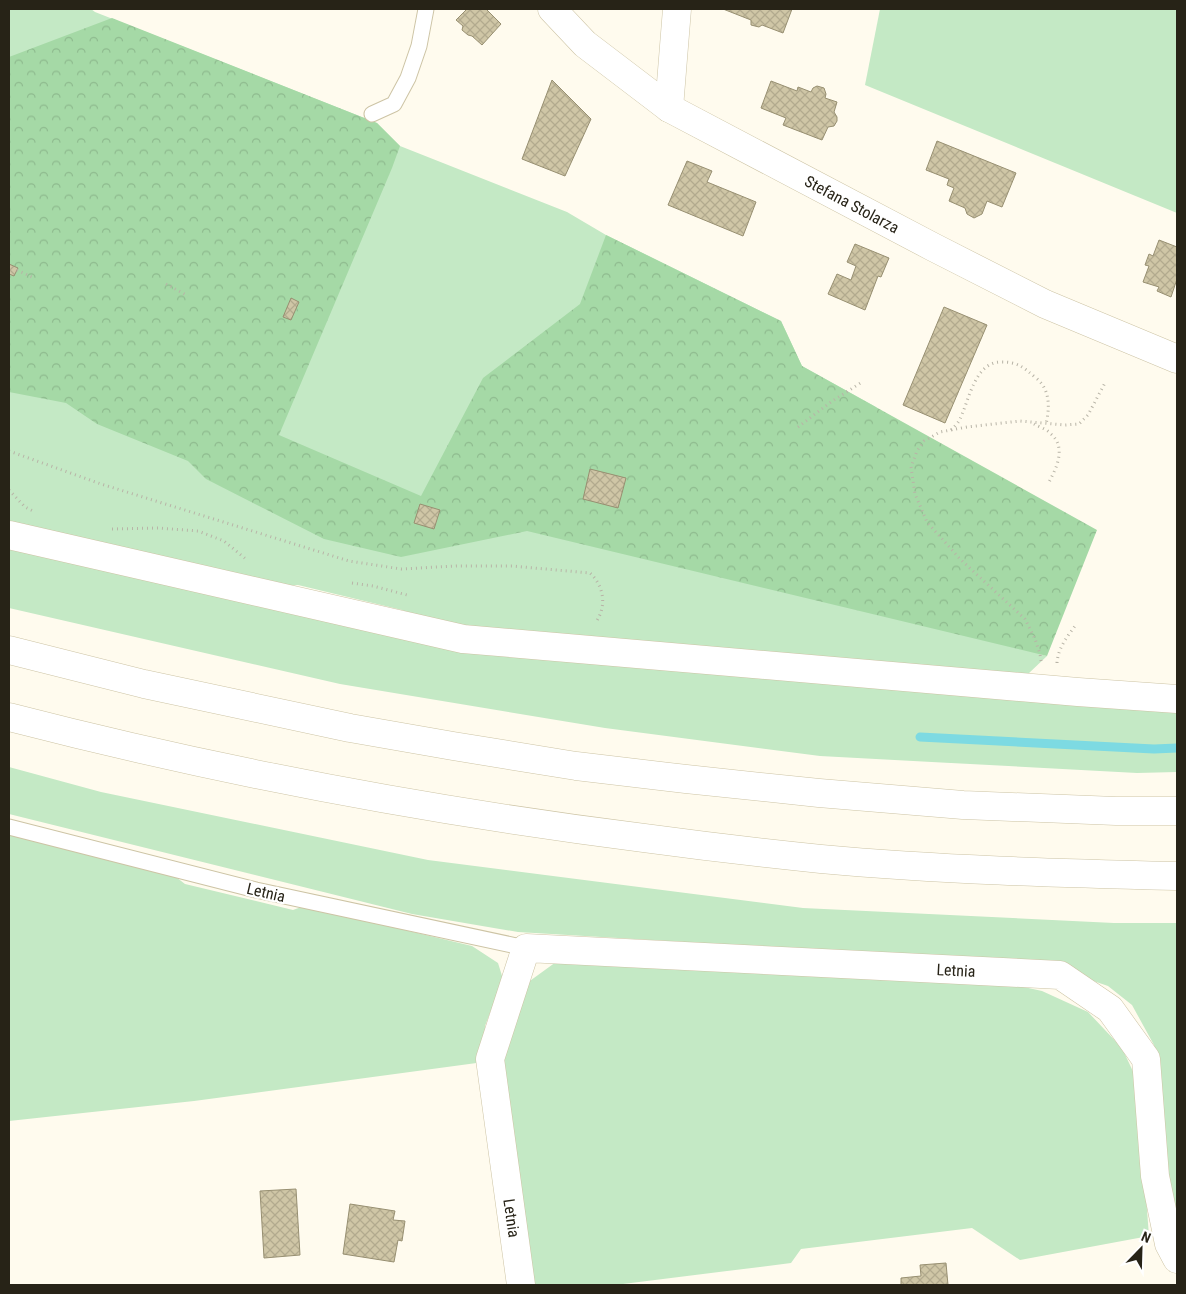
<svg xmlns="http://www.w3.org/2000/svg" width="1186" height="1294" font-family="'Roboto Condensed',sans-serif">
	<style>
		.grass { fill: #c4e9c5 }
		.forest { fill: url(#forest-crowns) }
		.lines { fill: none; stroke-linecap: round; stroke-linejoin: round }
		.stream { stroke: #7ddae2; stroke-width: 9 }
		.building { fill: url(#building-cross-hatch); stroke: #978f71 }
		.lane-casing { stroke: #cdc4a5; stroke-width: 17 }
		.street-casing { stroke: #cdc4a5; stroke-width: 29 }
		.highway-casing { stroke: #cdc4a5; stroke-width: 29 }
		.path { stroke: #b8b4a7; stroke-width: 3; stroke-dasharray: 1 4; stroke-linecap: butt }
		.lane { stroke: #fff; stroke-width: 15 }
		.street { stroke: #fff; stroke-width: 28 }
		.highway { stroke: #fff; stroke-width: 28 }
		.labels { text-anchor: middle; stroke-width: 4.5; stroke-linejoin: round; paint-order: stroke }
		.street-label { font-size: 16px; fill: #272317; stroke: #fff }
	</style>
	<defs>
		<pattern id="forest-crowns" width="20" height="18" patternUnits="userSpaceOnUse" patternTransform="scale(1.25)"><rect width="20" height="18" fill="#a5d9a6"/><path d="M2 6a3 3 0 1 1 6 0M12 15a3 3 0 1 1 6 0" fill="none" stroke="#8eba8e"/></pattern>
		<pattern id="building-cross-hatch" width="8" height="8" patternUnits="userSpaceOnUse" patternTransform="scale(1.25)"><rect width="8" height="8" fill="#cfc6a6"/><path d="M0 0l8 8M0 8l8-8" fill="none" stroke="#b2aa8e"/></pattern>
	</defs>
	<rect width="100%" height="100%" fill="#fffbee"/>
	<!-- grass -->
	<g class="grass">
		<polygon points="9,9 91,9 95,12 377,123 400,146 567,212 606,235 781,321 802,366 876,407 1040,654 1047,656 1028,674 443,628 402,610 298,585 276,587 9,526"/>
		<polygon points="880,9 1177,9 1177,213 865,85"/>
		<polygon points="9,541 466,648 1095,707 1105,705 1165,712 1177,712 1177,772 1137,773 820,756 605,728 340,684 9,608"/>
		<polygon points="9,767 101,792 428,860 803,908 1114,923 1177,923 1177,1232 1172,1211 1161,1099 1154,1045 1132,1005 1108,986 1067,972 954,958 518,932 412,914 9,814"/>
		<polygon points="9,833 172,874 185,884 293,910 304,906 472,946 498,963 503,979 485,1026 484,1062 194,1101 9,1121"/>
		<polygon points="556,962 1001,982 1042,991 1088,1012 1122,1048 1137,1080 1149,1236 1020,1260 972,1228 801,1249 791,1263 615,1285 534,1285 502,1046 527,983"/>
	</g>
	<!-- forest -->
	<polygon class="forest" points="112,18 377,123 400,146 392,168 279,435 421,496 483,378 580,304 606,235 781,321 802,366 1097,530 1047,656 527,531 401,557 324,539 206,479 188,461 97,424 66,403 9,392 9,57"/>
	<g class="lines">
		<!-- stream -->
		<polyline class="stream" points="920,737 1154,749 1177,748"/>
	</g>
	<!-- building -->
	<g class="building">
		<polygon points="467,9 486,9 501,24 482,45 472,36 468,35 462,30 463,26 456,20"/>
		<polygon points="723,9 792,9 783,33 762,25 759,27 751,25 751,20"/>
		<polygon points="552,80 591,119 565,176 522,159"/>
		<polygon points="771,81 797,91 798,87 811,92 813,88 817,86 824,88 826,94 825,98 837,102 834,112 837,117 837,121 834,126 828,127 822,140 783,125 786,118 761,108"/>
		<polygon points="937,141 1016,173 1002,207 987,201 982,214 974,218 967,214 965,208 949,201 954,188 947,185 949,179 926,170"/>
		<polygon points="687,161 712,171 707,182 756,202 743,236 668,205"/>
		<polygon points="1159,240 1177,247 1177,279 1171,297 1157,291 1159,287 1143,282 1149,266 1145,265 1149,254 1153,256"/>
		<polygon points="855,244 889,258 881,277 878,276 865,310 828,294 837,274 851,280 856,266 847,262"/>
		<polygon points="9,264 18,268 14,276 9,274"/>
		<polygon points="291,298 299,302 291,320 283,317"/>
		<polygon points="944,307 987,325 945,423 903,405"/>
		<polygon points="590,469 626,478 618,508 583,499"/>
		<polygon points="420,504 440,510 434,529 414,523"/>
		<polygon points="296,1189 300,1255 264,1258 260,1191"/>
		<polygon points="350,1204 395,1211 393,1220 405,1221 402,1241 398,1240 394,1262 343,1254"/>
		<polygon points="946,1263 948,1285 901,1285 901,1278 921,1276 920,1265"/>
	</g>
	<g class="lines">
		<defs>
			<g id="lane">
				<polyline points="372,114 394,104 408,78 419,46 426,9"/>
				<polyline points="9,827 256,890 526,948"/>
			</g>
			<g id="street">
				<polyline points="552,9 585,44 669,108 933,247 1045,304 1177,359"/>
				<polyline points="669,108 677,9"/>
				<polyline points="9,535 463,639 1078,692 1177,699"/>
				<polyline points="521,1285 490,1059 526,948 1060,975 1110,1009 1146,1059 1155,1176 1169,1244 1177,1259"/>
			</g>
			<g id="highway">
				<polyline points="9,650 144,684 350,728 453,746 576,766 686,779 819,793 963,805 1116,811 1177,811"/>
				<path d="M9 717C218 771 430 811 644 838 703 846 762 853 821 859 940 870 1059 873 1177 876"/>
			</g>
		</defs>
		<!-- lane casing -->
		<use href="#lane" class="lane-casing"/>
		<!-- street casing -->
		<use href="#street" class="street-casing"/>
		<!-- highway casing -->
		<use href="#highway" class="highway-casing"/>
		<!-- path -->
		<g class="path">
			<polyline points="17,270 34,278"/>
			<polyline points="166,284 188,296"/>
			<path d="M1034 424C1039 427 1047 429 1051 434 1067 448 1056 469 1048 484"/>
			<polyline points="798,427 831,402 862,382"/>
			<path d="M951 430C954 427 957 424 959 421 969 402 974 362 1001 362 1018 362 1023 367 1036 378 1050 389 1050 407 1046 424"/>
			<path d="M9 451 101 484 349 561 401 569 456 566H512L590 573C604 586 607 606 596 622"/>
			<polyline points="9,490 25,507 33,511"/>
			<polyline points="112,529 158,528 198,531 224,541 247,560"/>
			<polyline points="352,583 373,586 407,595"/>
			<polyline points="1041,661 1040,654 1035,639 1025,619 960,559 927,522 915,494 911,467 917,451 924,441 940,432 967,427 1020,421 1065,425 1079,424 1088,415 1106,381"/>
			<path d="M1057 663C1058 648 1067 637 1075 626"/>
		</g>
		<!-- lane -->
		<use href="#lane" class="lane"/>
		<!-- street -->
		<use href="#street" class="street"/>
		<!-- highway -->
		<use href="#highway" class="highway"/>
	</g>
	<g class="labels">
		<!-- street labels -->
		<g class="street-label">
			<text transform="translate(852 204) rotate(28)" y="6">Stefana Stolarza</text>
			<text transform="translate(266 892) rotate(13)" y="6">Letnia</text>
			<text transform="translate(956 970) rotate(3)" y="6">Letnia</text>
			<text transform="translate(512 1218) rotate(82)" y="6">Letnia</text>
		</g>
	</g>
	<!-- border -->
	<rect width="1186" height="1294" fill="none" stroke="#272317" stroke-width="20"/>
	<!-- north arrow -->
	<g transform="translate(1141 1249) rotate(23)" stroke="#ffffff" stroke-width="4" paint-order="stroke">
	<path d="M0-4L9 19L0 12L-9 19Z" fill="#272317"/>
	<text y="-8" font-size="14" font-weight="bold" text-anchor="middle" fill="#272317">N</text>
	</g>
</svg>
